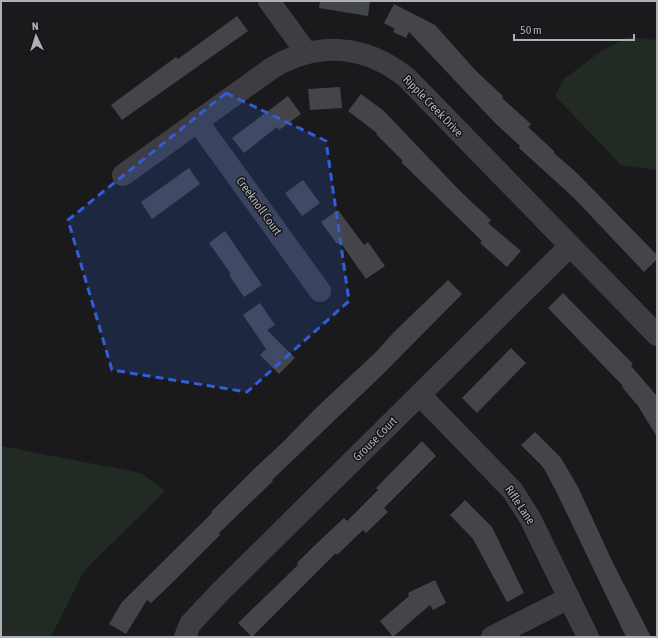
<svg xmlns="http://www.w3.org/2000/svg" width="658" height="638" font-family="'Asap Condensed',sans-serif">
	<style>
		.green { fill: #212a23 }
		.building { fill: #444549 }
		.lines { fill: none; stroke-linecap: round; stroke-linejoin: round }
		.minor { stroke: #3d3d43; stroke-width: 22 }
		.marked { fill: #325dd4; fill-opacity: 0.2; stroke: #325dd4; stroke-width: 3; stroke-dasharray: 8 5; stroke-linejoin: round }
		.labels { text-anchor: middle; stroke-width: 3; stroke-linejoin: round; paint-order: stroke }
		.street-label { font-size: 12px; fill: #acb0bb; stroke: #151417 }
	</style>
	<rect width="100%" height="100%" fill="#1a1a1c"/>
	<!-- green -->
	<g class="green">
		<polygon points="628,37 657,40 657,170 621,165 555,96 564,79 600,52"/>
		<polygon points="1,446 141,473 165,491 84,571 51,637 1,637"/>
	</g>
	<!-- building -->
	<g class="building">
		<polygon points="320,1 370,1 368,16 319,8"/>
		<polygon points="394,4 435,25 476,71 503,96 502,98 531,124 528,127 555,152 554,153 577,173 657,255 657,259 644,272 574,198 519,148 520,146 496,124 409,32 406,38 393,32 395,29 384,23"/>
		<polygon points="237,16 248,31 122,120 111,105 176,57 178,59"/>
		<polygon points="340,87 342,108 310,110 308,89"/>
		<polygon points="361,94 384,111 461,192 491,220 488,223 521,251 507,267 480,243 482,241 401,162 403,161 376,134 377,133 348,111"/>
		<polygon points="288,96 301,114 279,130 277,127 244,153 232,138"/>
		<polygon points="189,168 200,184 152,219 141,202"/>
		<polygon points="303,180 320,203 302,216 285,193"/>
		<polygon points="338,210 364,245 368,242 385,266 366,279 340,242 337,244 321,222"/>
		<polygon points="225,231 262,285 244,297 229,275 231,274 209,243"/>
		<polygon points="448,280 462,294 383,374 272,480 273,481 219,533 220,535 170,585 151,603 147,600 126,634 109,624 122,602 212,513 211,512 254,469 284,441 316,408 375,353 395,331"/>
		<polygon points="563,293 633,364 631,366 657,396 657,437 638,406 622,387 623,386 548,308"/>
		<polygon points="260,303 275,325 267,330 295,358 279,374 260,355 266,349 243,315"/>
		<polygon points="511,348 526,363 477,413 462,398"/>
		<polygon points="535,432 561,458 578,487 613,563 651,637 626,637 557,493 543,467 521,445"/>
		<polygon points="422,441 436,456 384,508 388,512 366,533 363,530 337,555 336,553 252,637 238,623 298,565 297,563 316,544 344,518 347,521 378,490 376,488"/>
		<polygon points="465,500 492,527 524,593 507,602 473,539 450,515"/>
		<polygon points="435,580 446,603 433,610 430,605 393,637 380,621 409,596 408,593"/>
	</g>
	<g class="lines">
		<!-- minor -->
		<g class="minor">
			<polyline points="269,1 306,52"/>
			<polyline points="197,121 320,291"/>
			<path d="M123 175 272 68C318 41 365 44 407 78L657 335"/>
			<polyline points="420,395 512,490 530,518 588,637"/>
			<polyline points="185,637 190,624 220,592 570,246"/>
			<polyline points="492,637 569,598"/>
		</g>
	</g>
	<!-- marked area -->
	<path class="marked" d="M226 93 326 141 349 301 247 392 112 370 68 220Z"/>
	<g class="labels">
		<!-- street labels -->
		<g class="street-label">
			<text transform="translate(433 106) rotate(46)" y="4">Ripple Creek Drive</text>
			<text transform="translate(259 206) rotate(54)" y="4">Creeknoll Court</text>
			<text transform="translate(375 439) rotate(-45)" y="4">Grouse Court</text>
			<text transform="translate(520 505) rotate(56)" y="4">Rifle Lane</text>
		</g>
	</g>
	<!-- border -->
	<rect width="658" height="638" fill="none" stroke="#acb0bb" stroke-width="4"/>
	<!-- north arrow -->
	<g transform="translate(36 36) rotate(356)" stroke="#151417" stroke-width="3" paint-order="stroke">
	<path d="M0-3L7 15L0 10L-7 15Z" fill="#acb0bb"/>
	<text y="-6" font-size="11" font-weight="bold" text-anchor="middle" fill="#acb0bb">N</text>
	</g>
	<!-- scale -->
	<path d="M514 34v6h120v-6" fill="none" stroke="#acb0bb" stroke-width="2"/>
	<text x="520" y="34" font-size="12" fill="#acb0bb" stroke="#151417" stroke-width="3" paint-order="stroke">50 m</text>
</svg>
